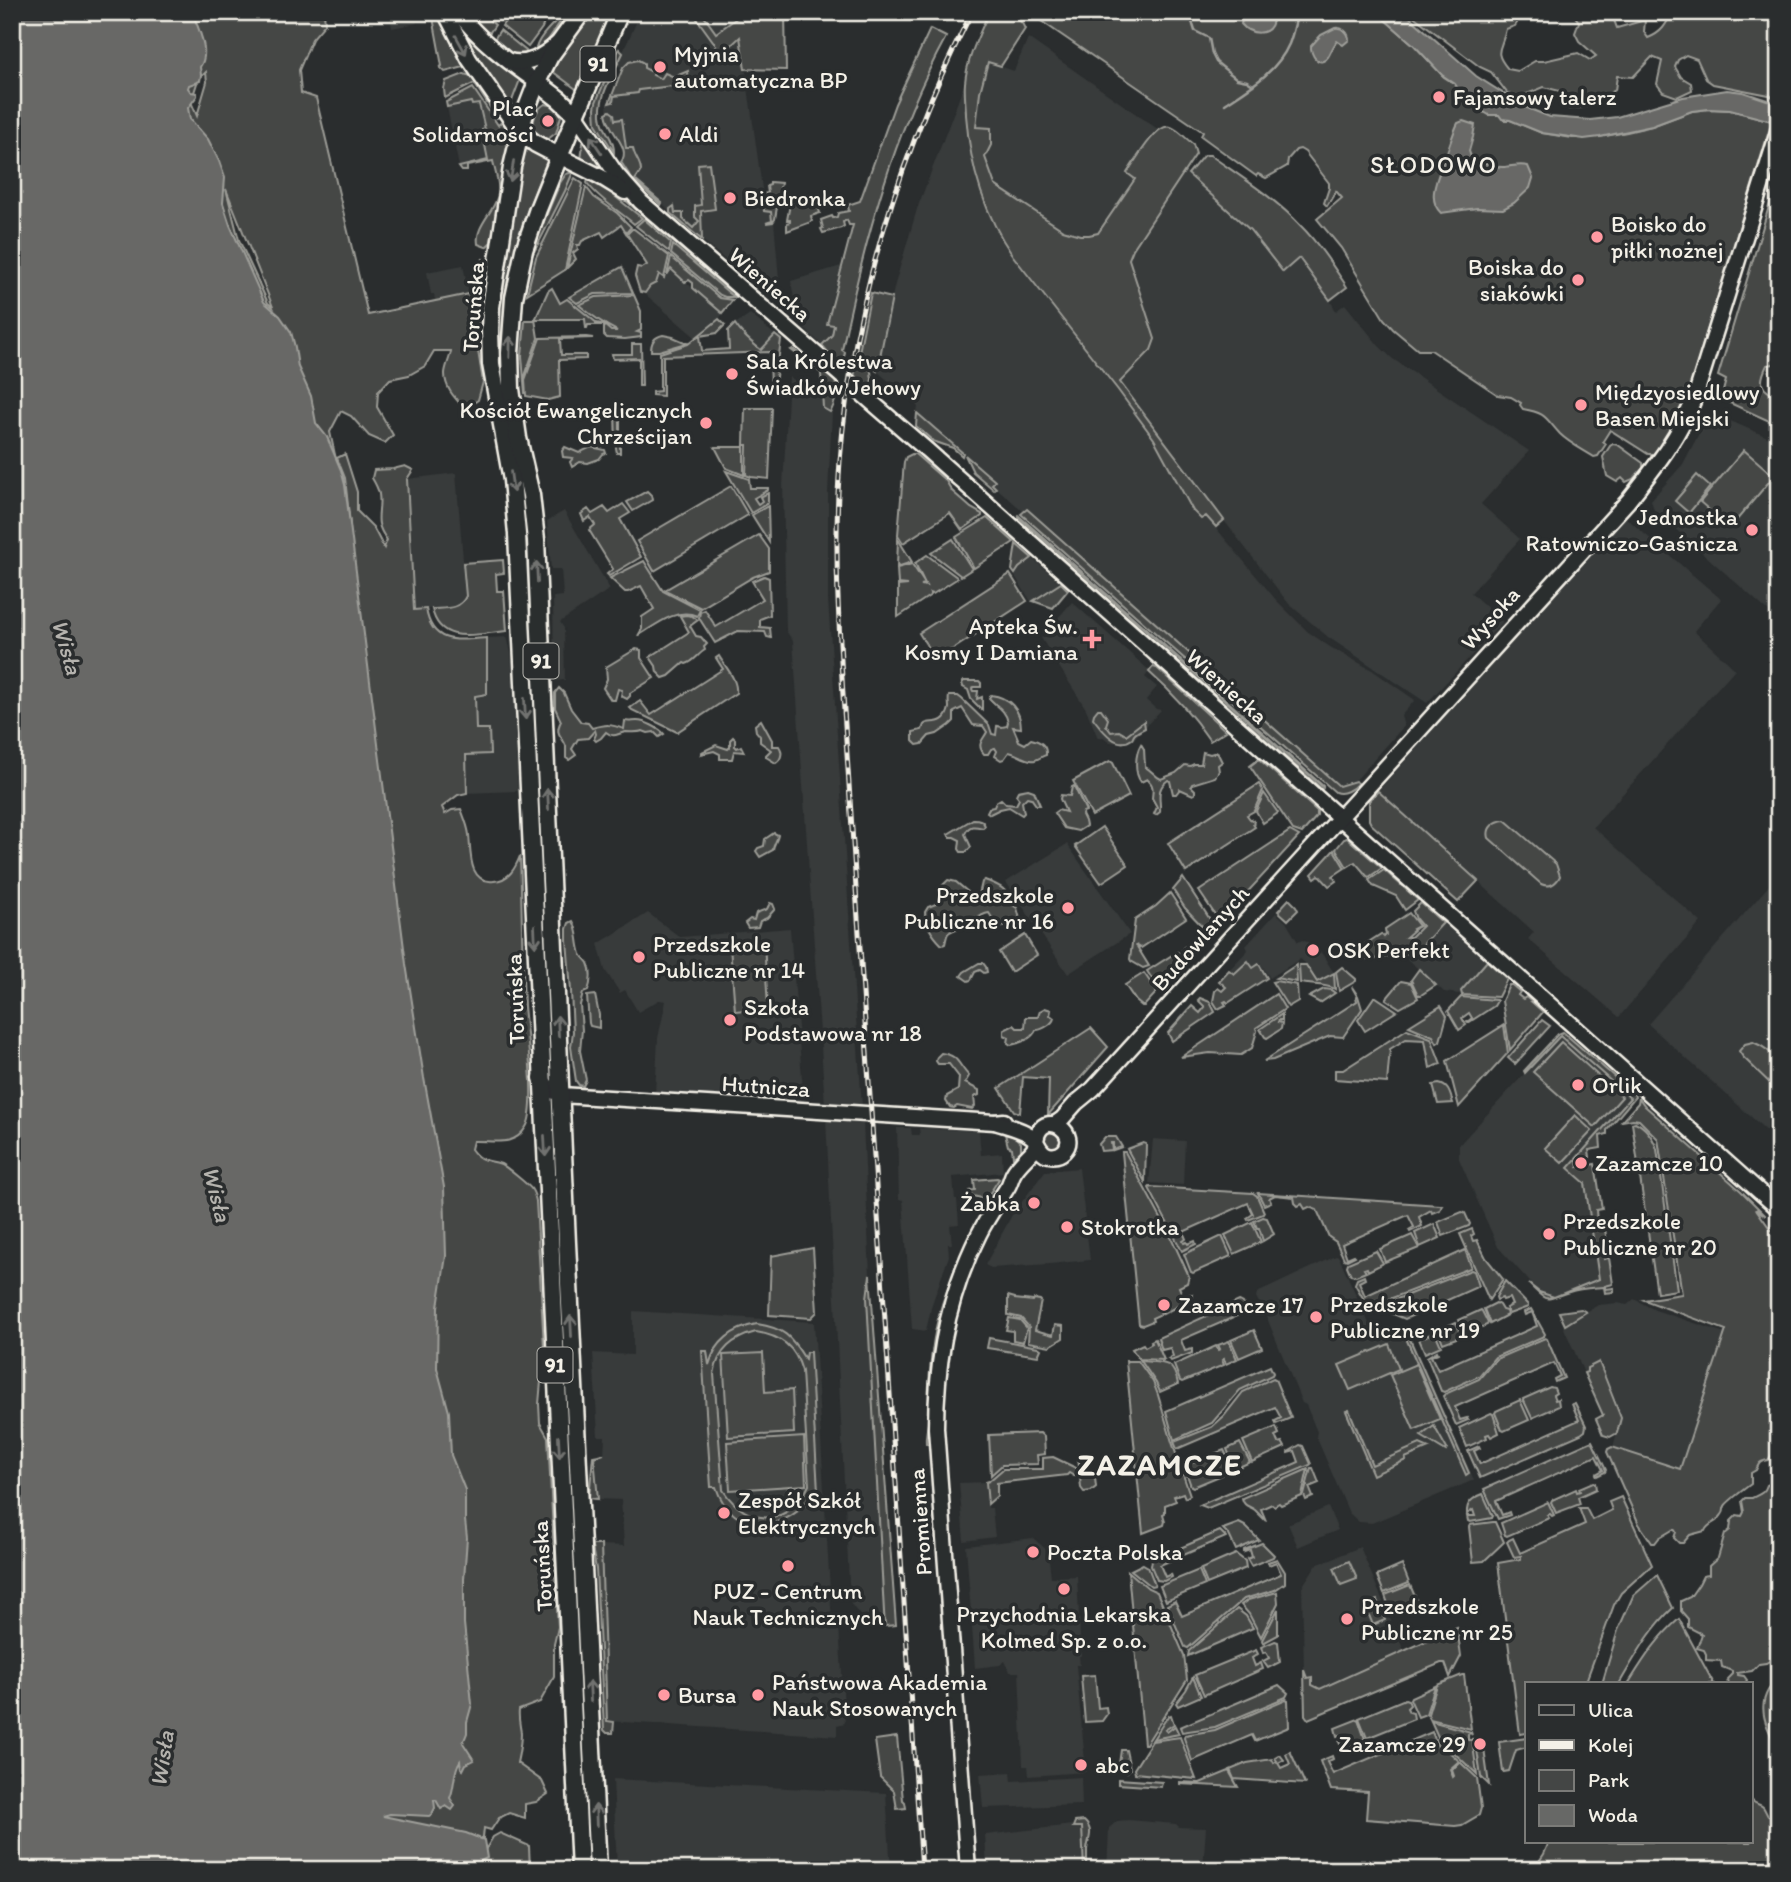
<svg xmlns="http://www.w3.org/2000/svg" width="1791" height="1882" font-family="Itim,sans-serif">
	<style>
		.built { fill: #373a3a }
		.green { fill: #444645; stroke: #9c9c96; stroke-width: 2; fill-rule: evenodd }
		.water { fill: #676866; stroke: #9f9f9a; stroke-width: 2 }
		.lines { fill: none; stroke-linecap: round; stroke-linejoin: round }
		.stream { stroke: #9f9f9a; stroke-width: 2.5 }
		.secondary-casing { stroke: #f4f1e8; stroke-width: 19 }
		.primary-casing { stroke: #f4f1e8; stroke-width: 21 }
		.secondary { stroke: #2a2d2e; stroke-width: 14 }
		.primary { stroke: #2a2d2e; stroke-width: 16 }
		.rail-casing { stroke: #f4f1e8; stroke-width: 5 }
		.rail { stroke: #2a2d2e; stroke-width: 2.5; stroke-dasharray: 8; stroke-linecap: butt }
		.oneway { stroke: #71726f }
		.poi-dot { fill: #ff9aa2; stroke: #2a2d2e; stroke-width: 2.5 }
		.labels { text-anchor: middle; stroke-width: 7; stroke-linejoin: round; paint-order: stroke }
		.shield { fill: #2a2d2e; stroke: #b7b6b0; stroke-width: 2 }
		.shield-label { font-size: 21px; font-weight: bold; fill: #f4f1e8 }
		.poi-label { font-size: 23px; fill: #f4f1e8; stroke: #2a2d2e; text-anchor: start }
		.street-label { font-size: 23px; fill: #f4f1e8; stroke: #2a2d2e }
		.neighbourhood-label { font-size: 24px; letter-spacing: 2px; fill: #f4f1e8; stroke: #2a2d2e }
		.water-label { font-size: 24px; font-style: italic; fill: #b5b3ae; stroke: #2a2d2e }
		.district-label { font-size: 30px; font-weight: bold; letter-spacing: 2px; fill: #f4f1e8; stroke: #2a2d2e }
	</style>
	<rect width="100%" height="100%" fill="#2a2d2e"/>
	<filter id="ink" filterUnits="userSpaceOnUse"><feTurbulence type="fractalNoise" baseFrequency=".0143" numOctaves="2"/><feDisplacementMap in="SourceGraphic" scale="14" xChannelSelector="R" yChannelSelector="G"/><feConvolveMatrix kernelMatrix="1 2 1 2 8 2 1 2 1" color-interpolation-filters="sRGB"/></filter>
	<g filter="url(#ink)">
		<!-- built -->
		<g class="built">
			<polygon points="389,12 415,12 417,23 392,28"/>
			<polygon points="641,12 744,12 741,36 764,203 775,211 774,221 780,290 780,298 775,302 670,213 663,204 661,205 632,179 621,162 624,159 625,152 608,123 607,105 623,68 617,65"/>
			<polygon points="1028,38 1159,130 1148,142 1127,173 1135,179 1098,233 1080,235 1063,230 995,185 984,157 991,145 976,128 980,92 988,62 1014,71"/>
			<polygon points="964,85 967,124 977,181 1013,256 1118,390 1154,439 1193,511 1206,516 1277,601 1307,631 1330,647 1372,670 1415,700 1401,716 1404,726 1355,781 1339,786 1028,509 1024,512 992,484 994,480 917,413 918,407 877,371 882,340 895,284 917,209"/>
			<polygon points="472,102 479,103 485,129 488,160 459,167 447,107"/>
			<polygon points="1184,170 1250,230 1283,271 1299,258 1330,300 1336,311 1345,304 1379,346 1393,359 1529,451 1481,504 1520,539 1471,593 1503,622 1427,703 1328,637 1289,604 1169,450 1120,382 1151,350 1129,259 1133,249"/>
			<polygon points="463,265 469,294 435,301 434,294 431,294 427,272"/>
			<polygon points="841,266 830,307 827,324 834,325 832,335 822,345 800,325 795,305 791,281"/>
			<polygon points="671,269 723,314 712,326 710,325 702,334 695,337 645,294 659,274"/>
			<polygon points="750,314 775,335 761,350 742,334 735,324"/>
			<polygon points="789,377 807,388 822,400 823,408 832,413 828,493 828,599 862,1107 825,1105 793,641 786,631 783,485"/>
			<polygon points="1719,416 1779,442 1779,617 1777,619 1654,510 1651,500 1683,464 1707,418"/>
			<polygon points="456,473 466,596 462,603 454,607 414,610 407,479"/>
			<polygon points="564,511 610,589 560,622 564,628 565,680 554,681 553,597 563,596 561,569 551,569 547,521"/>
			<polygon points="1625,517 1721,599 1694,631 1735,669 1593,827 1701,922 1619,1017 1528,939 1534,932 1378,791"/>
			<polygon points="1032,558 1061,583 1033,601 1030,600 1013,573 1015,574 1019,568"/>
			<polygon points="1072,602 1150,671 1145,677 1157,687 1146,700 1156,709 1161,710 1133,740 1119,743 1110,742 1103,737 1098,738 1086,709 1041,638 1051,634 1056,628 1056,620"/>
			<polygon points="507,637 511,652 515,706 518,791 467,793 465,755 490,753 489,729 476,729 474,695 487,694 487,638"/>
			<polygon points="1067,844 1130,934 1068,974 1006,882"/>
			<polygon points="1779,874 1779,1142 1648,1024"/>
			<polygon points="648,913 680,937 790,928 804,1102 655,1093 658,1038 666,1001 659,1000 638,1012 625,990 620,993 605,970 598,944"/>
			<polygon points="1276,913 1286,922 1298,942 1302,940 1310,943 1320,953 1321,952 1334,973 1317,982 1305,963 1300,959 1270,978 1260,963 1253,968 1249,961 1234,974 1229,970 1248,950 1246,946"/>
			<polygon points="1443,923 1487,961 1459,994 1444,992 1407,959 1411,953 1419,949"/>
			<polygon points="1560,1035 1630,1098 1569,1168 1585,1182 1599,1279 1554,1297 1539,1292 1498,1247 1459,1159 1459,1145"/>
			<polygon points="826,1120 863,1122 870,1275 867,1298 885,1626 876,1626 863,1619 850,1603"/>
			<polygon points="897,1128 911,1128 912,1135 920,1135 919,1128 979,1131 981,1155 1002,1153 1003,1172 953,1177 955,1199 957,1199 959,1224 950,1225 952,1244 948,1244 949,1256 932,1304 926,1331 912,1329 903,1200 899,1199"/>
			<polygon points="1153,1139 1185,1141 1183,1185 1149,1183"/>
			<polygon points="1079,1168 1090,1260 1050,1264 991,1268 985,1265 1012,1215 1045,1171"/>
			<polygon points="1336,1256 1339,1257 1376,1339 1406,1327 1474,1480 1372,1523 1359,1522 1349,1513 1316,1436 1317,1432 1306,1405 1302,1403 1267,1318 1256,1297 1257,1293"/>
			<polygon points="1634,1299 1655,1310 1725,1333 1680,1470 1613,1447 1621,1418 1600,1363 1587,1368 1587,1372 1584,1373 1563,1326 1598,1305 1618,1303 1627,1305"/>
			<polygon points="633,1311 814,1322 832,1623 839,1625 845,1723 837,1725 837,1736 607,1721 601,1545 624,1546 621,1500 598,1499 594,1457 604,1455 605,1436 598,1436 593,1353 633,1355"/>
			<polygon points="986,1482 988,1504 988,1508 992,1508 995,1537 964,1541 959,1483"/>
			<polygon points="1328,1507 1338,1530 1298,1547 1288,1524"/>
			<polygon points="1033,1538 1048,1551 1051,1577 1077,1576 1081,1656 1079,1656 1080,1665 1076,1665 1086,1772 1029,1776 1028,1766 1023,1766 1019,1672 1010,1672 1005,1661 1000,1665 975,1668 966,1546"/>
			<polygon points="1360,1547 1404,1651 1320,1690 1312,1685 1311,1677 1307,1679 1304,1670 1302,1587 1316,1565"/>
			<polygon points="1011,1772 1012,1781 1081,1777 1082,1805 983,1808 980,1774"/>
			<polygon points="613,1779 886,1793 891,1870 617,1870"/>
			<polygon points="1128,1820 1176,1824 1179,1827 1206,1828 1203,1870 1107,1870 1109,1828 1117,1821"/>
			<polygon points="1072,1825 1073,1827 1082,1827 1084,1870 987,1870 985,1835"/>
		</g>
		<!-- green -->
		<g class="green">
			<path d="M12 12H324L325 24 312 39 299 70 301 93 316 98 368 315 469 294 483 382 478 400 465 409C456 399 445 389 445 374 445 367 450 359 451 351H434L425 366 409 375 390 379 378 392 377 407 393 435 385 443 369 436 351 416 341 411 330 432 350 524 345 478 337 458 345 454 357 492V511L373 527 384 548 387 540C372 520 382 514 379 494 378 488 375 483 372 478L374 470 393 469 405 466 413 470 407 479 414 610 426 609C432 646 459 640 487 638V694L475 696 476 729H489L490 754 466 755 467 793 458 795 442 807 445 814 452 810 461 809C464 817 468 826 469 835 471 852 468 884 494 881 509 880 515 869 520 856 522 906 522 956 524 1006 526 1031 538 1108 526 1127 514 1148 492 1140 473 1141L471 1149C481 1163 487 1159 501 1164 505 1166 530 1186 532 1190 534 1193 535 1197 536 1201L544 1347 539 1404 540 1423 548 1437 558 1627 554 1644V1677L540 1702 519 1710C518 1719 520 1725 521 1733 521 1743 519 1754 517 1763L542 1781 548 1794 536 1802 525 1804V1818L509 1813 499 1818 491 1830 484 1828 481 1857 493 1837 500 1833 529 1846 530 1870H12ZM206 72 207 82 197 116 191 102 198 80ZM226 189 273 307 268 303 239 240Z"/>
			<polygon points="432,12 441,12 464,67 445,72 440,67 442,66"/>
			<polygon points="464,12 480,12 495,25 490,32 483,33"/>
			<polygon points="530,12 548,12 542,28 528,47 502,26 507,18 512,20"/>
			<path d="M565 12H567L542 49 535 54C535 39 554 23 565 12Z"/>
			<polygon points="592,12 614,12 580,92 552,71 572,39"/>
			<polygon points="692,12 701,12 716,33 738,17 735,12 785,12 786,70 745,69 740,37 723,53 713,59 717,55 718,48"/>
			<path d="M989 12C1004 12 1019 13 1025 29L1001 66 988 62 980 92 976 127 991 128V145L985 157 995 185 1063 230 1080 235H1089L1098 233 1135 179 1127 173C1134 163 1157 121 1171 127 1179 130 1186 139 1193 144L1196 154 1133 249 1129 259 1155 339 1151 350 1120 382 1224 520 1216 527 1206 516 1201 519 1193 511 1154 439 1118 390 1013 256C984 214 970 167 966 115 966 105 964 94 965 83 967 58 979 35 989 12Z"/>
			<path d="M1028 12H1376L1414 45 1444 77 1455 84 1462 94 1474 106 1482 112 1499 115 1504 120H1510L1542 133 1572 138 1600 137 1627 132 1652 126 1692 111 1709 109 1730 110 1772 121 1692 380C1682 406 1672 433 1654 454H1648L1610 430 1603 441 1606 444 1598 456 1594 457C1583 450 1569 443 1560 434 1545 418 1547 413 1523 409L1520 405 1521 403 1511 397 1498 395 1431 350H1418L1393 329 1384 319 1341 248 1317 219 1342 198 1336 191 1327 206 1324 203 1329 188V183L1305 152 1300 149 1296 150 1288 159 1287 166 1266 178 1258 174 1256 176 1201 136 1203 132Z"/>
			<path d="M1408 12H1512L1517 23 1515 26 1506 29C1502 50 1492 50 1508 69L1518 71 1535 61H1544L1578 53 1590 60 1596 56 1579 41 1575 33 1579 22 1574 15 1565 12H1611L1617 28 1645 20 1644 32 1648 38C1661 33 1667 25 1671 12H1779V100L1769 95 1713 84 1706 79 1697 59 1686 55 1678 60 1675 67 1681 77 1691 83 1692 90 1677 97 1663 92 1657 84 1662 61 1652 57 1633 77 1617 76 1615 90 1585 107 1569 109 1560 91 1544 87 1520 97 1508 94 1491 72 1480 67Z"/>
			<polygon points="452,16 476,42 521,77 510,106 483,65 474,56"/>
			<path d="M930 29 946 37C893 134 864 242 842 350L845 352 842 367 832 357 822 345 832 335 834 325 827 324 853 225H849L847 220 843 222 844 226 841 228 823 233 821 229 823 228 821 220 832 216 833 218 837 217 838 213 849 211 848 205 860 201 895 104Z"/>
			<path d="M500 30 526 51 525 55C512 58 505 51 495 43V38Z"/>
			<path d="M619 49 623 53C614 73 596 98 602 121 605 132 615 141 614 152L596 124 595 108 596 102 610 68 613 69 617 61 614 59Z"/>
			<polygon points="638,60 644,63 644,68 650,71 652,68 656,69 653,75 661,79 665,73 674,77 688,71 689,84 639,90 638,93 614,96 613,102 609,103 623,68 629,62"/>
			<polygon points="464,74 471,76 500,117 497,118 476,86 473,84 445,98 444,89 446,81"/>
			<path d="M473 88 498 125 503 121 510 134 511 143 503 193 497 211 491 242 486 247 478 244C475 227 492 214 497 198 501 187 495 172 493 161L467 166V171H462L459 167 488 160 482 130 485 129 479 104 472 105 471 102 447 107 446 102Z"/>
			<path d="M545 104 556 106 561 116 556 133 548 139 538 137 533 130C533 120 536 109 545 104Z"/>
			<path d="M610 111 614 114 615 120 622 119 626 148H633C634 157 641 162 641 171L635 180 662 203 661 205 632 179 621 162C632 147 609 134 606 113Z"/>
			<polygon points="586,139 611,175 581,161 583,143"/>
			<polygon points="522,144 548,158 523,222 510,292 506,395 497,367 496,312"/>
			<path d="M1206 155H1210C1241 177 1275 198 1301 226 1319 244 1333 266 1347 287L1330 300 1299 258 1283 272 1250 230 1188 174 1202 157Z"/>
			<polygon points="709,163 715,209 701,211 702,240 670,213 670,209 674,206 675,213 683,213 683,219 693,228 699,221 695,217 695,206 701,205 698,164"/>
			<polygon points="573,172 565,191 530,260 528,259 560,183 566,174"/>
			<polygon points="582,173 622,194 634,203 745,300 744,301 726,288 617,193 581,175"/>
			<path d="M1779 173V359L1776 358 1774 364 1767 365C1758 383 1760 390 1779 397L1778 425 1721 399 1726 380 1718 376Z"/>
			<polygon points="575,178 583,184 565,270 527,294 536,257"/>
			<path d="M588 180 612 194 642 218 634 224C618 210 600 200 587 183Z"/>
			<polygon points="770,182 781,183 775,219 773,222 766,223 772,221 771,212 764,211 762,194 768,193 767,186 770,185"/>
			<polygon points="586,187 594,197 617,213 631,227 626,233 621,225 604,237 601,232 582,241 580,245 577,245 578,249 573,253 576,259 567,268"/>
			<polygon points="814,201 817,202 820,213 811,216 812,221 811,222 787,231 787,223 790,222 790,220 787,220 790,204"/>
			<polygon points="644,219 671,243 669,252 636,226"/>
			<polygon points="632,229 634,229 669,256 664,278 659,274 656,283 650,286 645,293 640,292 635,276 637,267 642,268 647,265 627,234"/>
			<polygon points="673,245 729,293 735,297 725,297 720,295 671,254"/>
			<polygon points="671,257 720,298 733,300 722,313 693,288 693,283 689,280 685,282 671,269 667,275"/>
			<polygon points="483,259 487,262 488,265 485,293 492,401 489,400 472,292 479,291 478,277 485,277 486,263 481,262"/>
			<polygon points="622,267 633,293 595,294 577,303 569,297"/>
			<path d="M552 288 560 303 567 299 597 323 604 325 611 331H617C605 325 591 315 579 305L596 297 634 295 641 311V330L637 332 641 333V337L625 339 607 338 604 335V325H588L587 328H586L585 319H535L538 338 524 379 525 394 522 356 525 320H535L548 291Z"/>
			<polygon points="871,293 892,298 877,371 873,368 871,364 870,364 872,379 869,390 854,377"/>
			<path d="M719 319 725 325 717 333 700 336 702 351 729 349 728 331 735 324C741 334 751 342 761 350L775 335 781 340 774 391 771 392 770 352 663 356V396L652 395V392L660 391V353L688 344Z"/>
			<path d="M663 335 673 337 687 343 659 351H651C651 342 654 337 663 335Z"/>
			<polygon points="586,337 593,338 560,339 561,355 586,355 586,359 559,360 560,397 548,400 526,396 525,380 540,338"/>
			<polygon points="632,344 641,344 642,386 639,386 639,358 613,359 612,354 632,354"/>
			<path d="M793 349 835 381C838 388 835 406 830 412L823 408 821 373 791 350Z"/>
			<polygon points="745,408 772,408 769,479 751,477 746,475 747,445 744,445"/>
			<polygon points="624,409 628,414 627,417 620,417 620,453 617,453 616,448 615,410"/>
			<polygon points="917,413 963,453 962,456 953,448 933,441 916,426"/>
			<polygon points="507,420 530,518 555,1086 552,1082"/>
			<polygon points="1613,444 1618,445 1643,463 1643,468 1633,479 1626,482 1622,478 1617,482 1607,476 1603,457 1610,446"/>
			<polygon points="565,447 579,453 591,447 605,450 606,453 603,454 599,459 588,463 580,462 572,467 570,462 573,458 563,457 562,451"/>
			<polygon points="715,447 744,447 744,475 726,468"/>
			<polygon points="1744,450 1774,476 1730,528 1700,502"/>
			<polygon points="912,454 915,454 946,481 952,491 971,508 982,514 982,516 962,530 950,513 903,543 898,535 904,462 906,457"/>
			<polygon points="965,455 995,481 992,484 996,488 994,490 973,472"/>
			<polygon points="726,471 749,479 750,488 768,488 768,490 754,498 758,504 762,501 760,497 768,493 768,503 751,513"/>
			<polygon points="1697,475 1710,487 1689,513 1675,501"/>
			<polygon points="731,486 748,515 654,571 637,541"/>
			<polygon points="647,491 651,495 652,500 633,511 627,502"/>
			<polygon points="623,504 630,513 620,519 641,557 609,576 607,574 613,569 589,530 595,525 590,517 584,521 581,514 588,509 592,514 604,507 609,513"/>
			<polygon points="768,506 769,542 752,515"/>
			<path d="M1027 509 1339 786 1355 781 1358 783C1352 790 1343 795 1335 792L1021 514Z"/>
			<polygon points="1019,516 1323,786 1323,787 1019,518"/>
			<polygon points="987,518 1014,542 974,568 956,537"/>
			<polygon points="1018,520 1322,789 1319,792 1019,525"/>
			<polygon points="759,535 769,549 769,571 753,577 701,608 665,590"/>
			<polygon points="898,539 912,562 897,567"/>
			<polygon points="953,539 972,569 961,576 931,553"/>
			<polygon points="1016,544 1032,558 1019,568 1015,574 1012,570"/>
			<polygon points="927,555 958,578 933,594 930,593 931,595 898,617 898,586 908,585 898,584 897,568 912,564 925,584 921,585 926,586 915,563"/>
			<path d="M503 560 504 573 496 574 497 591H504L507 631C479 633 440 647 432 609 445 608 460 610 466 596L463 563Z"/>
			<path d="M644 561 663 591 700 610 697 616C676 607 656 625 638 636L642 629V617L654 609 641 586 628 592H625L610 578Z"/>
			<polygon points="1010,574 1027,601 936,660 919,633"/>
			<polygon points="764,576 769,578 770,615 760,619 760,627 770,628 771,638 767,637 765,632 738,631 715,643 699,618 700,612 705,610 716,627 763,599 752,581"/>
			<polygon points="1061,583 1068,590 1053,608 1033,601"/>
			<path d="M686 615 692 616 698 620 690 626 696 636 701 637 707 644 704 647 705 650C698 654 694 662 686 664L684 663 669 676 663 678 657 672 656 666 650 657 689 632 680 616Z"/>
			<polygon points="636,649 641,650 641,658 654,678 630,693 630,696 627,699 621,696 622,690 618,689 615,700 611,700 603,688 607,679 606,667"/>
			<path d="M719 656C726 668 738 680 736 693L677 732 632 710 630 708 640 701 651 715 723 669 716 658Z"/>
			<path d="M1153 667 1157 668 1226 731 1210 741C1192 714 1174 694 1149 672Z"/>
			<polygon points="964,681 979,681 981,683 981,687 973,687 972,689 973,691 978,691 977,699 982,697 982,710 971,699 968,690 963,687 962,683"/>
			<path d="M559 688 564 693 571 709 581 722 588 723 592 728C607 724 610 724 624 729L625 721C629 722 633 721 637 721 645 721 659 728 664 734L659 737 654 732 648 733 643 731C637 733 633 732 626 732 617 733 615 739 606 732L601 738 596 741 594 739 596 734 595 730 588 738 578 739 572 749 576 755 569 760 566 758C566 756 566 748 566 746 562 735 554 735 561 721L555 708V693Z"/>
			<path d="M991 695C1009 697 1021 710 1021 728L1013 727 1019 741 1025 744 1031 739C1040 741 1047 745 1046 755 1042 756 1039 759 1035 760 1026 762 1017 753 1009 752L1004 759 1001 760 995 756 997 751 995 748 991 749 988 754H984C976 744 983 740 987 732L983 726 973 725 962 708 954 712V721L950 725 937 734 929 736 922 744 917 745 913 741V732L922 730C923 728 923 725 925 724 931 720 945 727 949 708 949 704 948 700 949 696H958L962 699 989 725 992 734 996 735 997 726 1002 727 1007 726 1008 722C1005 709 996 706 989 698Z"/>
			<path d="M1098 709H1101L1108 719 1106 725 1111 732 1119 731 1126 735 1144 721 1145 728C1143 729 1136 733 1135 734 1133 736 1133 738 1132 739 1116 751 1101 728 1093 718L1094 714Z"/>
			<path d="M761 720 772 740V746H779C783 751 782 759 776 763L766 757V755L771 750 760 742V736L756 731 755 725Z"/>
			<polygon points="733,737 735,739 735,746 737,748 741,746 744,752 734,751 732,759 720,759 720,754 714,751 701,754 702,752 716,745 728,749 730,747 730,740"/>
			<path d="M1141 744 1144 749 1145 767C1152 770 1154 776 1161 779L1176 773 1185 765 1190 766 1194 764H1201L1203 752 1210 754 1217 752 1222 762 1218 765 1219 771 1215 777 1192 784 1191 786 1195 790V794L1193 795 1180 789 1176 794H1173L1170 781 1168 780C1155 790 1161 798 1160 812L1156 815 1154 814 1157 807 1152 798C1153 790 1154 785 1147 779L1141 782C1134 773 1135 754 1141 744Z"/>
			<polygon points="1259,759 1317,811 1317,816 1302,833 1293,830 1250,766"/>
			<polygon points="1110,761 1113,763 1129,796 1092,816 1073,781"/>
			<polygon points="1259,784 1263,790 1254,811 1247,815 1250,819 1254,821 1253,824 1255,827 1186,872 1168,843"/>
			<polygon points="1074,786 1086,811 1083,812 1082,815 1085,821 1086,826 1078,831 1064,828 1054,813 1058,810 1066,812 1060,799 1061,795 1070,796 1072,787"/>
			<polygon points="1028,789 1034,791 1040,805 1036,805 1031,798 1027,797 1022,802 1024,813 1022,815 1009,807 1000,809 990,814 987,812 989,808 994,807 996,802 1001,799 1006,804 1016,805 1019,799 1016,795 1018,791"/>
			<polygon points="1378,791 1478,881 1458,902 1371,824 1369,820 1369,801"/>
			<polygon points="1264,793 1278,813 1263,823 1256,811"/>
			<path d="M973 819C979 819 983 820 985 826L983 828C975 826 969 824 965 834L971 847 966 852H961L959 849 960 840 954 837H950L948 834Z"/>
			<path d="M1505 820 1556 864 1560 876C1556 884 1549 888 1541 884L1489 838C1486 827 1495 821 1505 820Z"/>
			<polygon points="1102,827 1128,865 1101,883 1075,846"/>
			<polygon points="1290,831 1299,836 1220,922 1199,891"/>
			<path d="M774 833 778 835C777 841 773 845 773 850L760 857 756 851 758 848 764 846 765 839Z"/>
			<polygon points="1347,838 1382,868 1369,877 1367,876 1355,862 1347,867 1336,849 1344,839"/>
			<polygon points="1334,850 1345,868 1333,876 1336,881 1329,886 1319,875 1315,878 1312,874"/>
			<polygon points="1384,870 1418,900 1405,910 1396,896 1373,886 1369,880"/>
			<polygon points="1183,878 1213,924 1202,931 1202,926 1185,908 1173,890"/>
			<path d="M948 880 956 882 974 897 979 895 982 882 985 880C997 885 1009 888 1009 903L1017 908 1020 919 1014 927 1007 924 1001 928 998 927 989 913C979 914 975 922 968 926L963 922 960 923 958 928C946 934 948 931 945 944L942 945C933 936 925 925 925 912L928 907 936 904 942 886Z"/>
			<polygon points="1170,893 1186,918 1141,948 1136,945 1149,966 1143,968 1131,961 1130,959 1135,920 1156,906"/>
			<polygon points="1289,899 1296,906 1298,910 1288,920 1278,911"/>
			<polygon points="770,903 773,904 775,909 767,918 760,921 758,927 748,928 745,923 750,919 754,920 756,913 767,909"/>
			<polygon points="1421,903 1443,923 1419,949 1411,953 1368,960 1356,950 1381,934 1384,937 1386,935 1385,929 1409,913 1419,926 1413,929 1414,930 1406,937 1411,937 1422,926 1416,919 1413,911"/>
			<path d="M573 921C579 931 577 943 581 954 582 957 586 960 588 963 592 971 591 983 588 991L583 993 580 1005 582 1030 580 1051 586 1080 583 1086 579 1085 576 1081 571 1047 573 1032 571 991 567 940V929L569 923Z"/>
			<polygon points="1209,931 1212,931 1189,957 1187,957 1182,951 1183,948"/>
			<polygon points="1025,935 1037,955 1011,972 999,952"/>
			<polygon points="764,943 768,1008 735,1011 730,946"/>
			<polygon points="1177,952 1179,953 1185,961 1160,989 1158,988 1147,971"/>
			<polygon points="1248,961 1253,968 1259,964 1267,978 1228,1003 1226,1001 1224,1002 1226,1005 1218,1009 1213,1001 1215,991 1218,988 1222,991 1226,987 1219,981 1229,970 1234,974"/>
			<polygon points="1487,961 1507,979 1498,997 1462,995 1461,991"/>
			<polygon points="979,963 983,963 986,967 987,972 984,973 980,970 975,972 971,980 968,981 961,976 964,972"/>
			<polygon points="1296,965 1297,982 1276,978 1278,977"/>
			<path d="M1299 965H1306L1317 982 1334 973 1335 989C1328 984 1309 985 1300 983Z"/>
			<polygon points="1342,967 1356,979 1356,981 1339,991 1336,972"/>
			<polygon points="1419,969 1436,985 1421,995 1418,995 1411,980"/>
			<polygon points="1144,973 1157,992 1144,1006 1142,1006 1136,1001 1125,985"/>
			<polygon points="1276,981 1297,985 1298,1001 1288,1007 1272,982"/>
			<polygon points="1401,981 1411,983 1418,998 1400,1008 1386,999"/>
			<polygon points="1509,985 1512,985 1520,992 1518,995 1523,999 1526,997 1543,1012 1510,1050 1502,1001"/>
			<polygon points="1352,987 1358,996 1362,1009 1343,1037 1330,1036 1273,1060 1264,1061 1357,1001 1356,997 1357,996"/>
			<polygon points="1324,989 1331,990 1335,993 1320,1003 1309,997"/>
			<polygon points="1276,994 1285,1009 1256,1028 1257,1031 1252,1048 1241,1055 1210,1053 1181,1057"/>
			<polygon points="595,995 599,1015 599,1028 590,1026 589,1023 587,996"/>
			<polygon points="1374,997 1376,997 1397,1011 1365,1031 1358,1020"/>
			<polygon points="1461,997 1496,1000 1497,1001 1494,1006 1468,1023 1467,1022 1472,1018 1469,1013 1462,1018 1466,1025 1459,1030 1448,1011"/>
			<polygon points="1200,998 1210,1002 1215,1012 1172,1041 1168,1033 1192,1006 1200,1013 1205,1007 1198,1000"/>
			<polygon points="1441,1006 1447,1016 1440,1041 1437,1043 1433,1036 1409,1026"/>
			<path d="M1045 1008 1051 1010 1050 1015 1054 1018C1053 1024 1042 1030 1036 1030 1032 1039 1020 1043 1011 1045L1008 1043 1009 1037 1004 1035V1030L1014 1025 1017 1028H1025L1026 1017H1038L1040 1011Z"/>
			<polygon points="1282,1014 1282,1020 1279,1020 1278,1022 1282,1023 1281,1029 1267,1038 1265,1037 1260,1029"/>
			<polygon points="1542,1020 1550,1026 1515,1064 1508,1058"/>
			<polygon points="1504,1025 1508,1053 1459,1107 1447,1061"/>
			<polygon points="1091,1028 1108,1047 1048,1115 1049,1079 1023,1077 1020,1113 1014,1111 999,1088"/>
			<polygon points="1407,1029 1431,1038 1441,1064 1430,1068 1425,1040 1406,1039 1390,1049 1387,1083 1335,1079 1335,1070 1343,1070"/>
			<path d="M1563 1032 1634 1094 1635 1097 1607 1130V1134L1600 1136 1601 1148 1589 1150 1590 1157 1577 1160 1578 1167 1595 1164 1602 1209 1596 1210 1597 1222H1604L1609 1256 1604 1255V1259L1609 1258 1613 1284 1605 1286 1606 1289 1614 1288V1292L1605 1293 1604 1287C1592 1288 1580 1288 1569 1292 1545 1299 1549 1305 1529 1284L1539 1292 1554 1297 1599 1279 1585 1183 1568 1168 1630 1098 1560 1036 1525 1073 1524 1071 1558 1034Z"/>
			<polygon points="1561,1042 1622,1097 1595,1127 1533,1072"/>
			<path d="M1753 1042C1780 1053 1779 1066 1779 1092L1743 1057 1739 1051 1745 1044Z"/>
			<path d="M941 1053C959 1055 958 1065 969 1076L965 1083 979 1090V1095L974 1097 975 1106 972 1109 957 1106 954 1108 950 1107 946 1101 947 1096 958 1090 959 1077 949 1064H938L936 1061 937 1057Z"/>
			<path d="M1439 1084C1449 1086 1450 1094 1453 1103L1438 1104 1433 1085Z"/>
			<path d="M1639 1098 1645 1106 1741 1191 1766 1216 1756 1209 1771 1230 1775 1229 1779 1232V1412L1775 1413 1772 1417 1773 1423 1779 1428V1445L1768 1460C1760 1461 1759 1463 1756 1470L1751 1473V1484C1747 1487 1727 1502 1725 1506 1722 1513 1726 1510 1721 1516 1716 1524 1708 1523 1705 1531L1690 1535 1683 1543H1679L1674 1538 1676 1532 1674 1529 1659 1538 1655 1543H1652L1639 1524 1607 1452 1608 1449 1612 1447 1680 1469 1726 1330 1644 1300 1682 1294 1658 1139 1639 1120 1633 1119 1622 1121 1638 1103Z"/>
			<polygon points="1575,1115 1592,1131 1562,1163 1545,1148"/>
			<path d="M1635 1122C1646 1127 1653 1138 1657 1149L1677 1290 1657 1293 1632 1123Z"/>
			<circle cx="1052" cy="1140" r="9"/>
			<polygon points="1005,1134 1014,1136 1021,1143 1021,1152 1013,1157 1012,1148 1008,1146"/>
			<polygon points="1105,1137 1116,1137 1122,1147 1113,1150 1113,1143 1111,1143 1112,1150 1101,1151 1099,1144"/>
			<polygon points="1143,1143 1146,1144 1145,1182 1127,1149"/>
			<polygon points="1122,1152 1125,1152 1171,1237 1189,1276 1187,1283 1179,1287 1183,1296 1192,1294 1191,1299 1163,1314 1162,1309 1168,1307 1166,1301 1163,1300 1159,1303 1161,1314 1152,1318 1153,1321 1143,1325 1139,1324"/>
			<polygon points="997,1178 999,1179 986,1199 968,1195 969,1191 975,1190 974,1180"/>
			<polygon points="1150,1187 1253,1193 1257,1196 1264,1212 1263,1214 1248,1220 1247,1218 1253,1214 1248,1203 1183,1232 1186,1239 1183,1241 1184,1243 1187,1242 1188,1244 1195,1241 1196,1244 1182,1251 1149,1188"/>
			<polygon points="1258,1193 1440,1205 1442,1205 1440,1210 1432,1213 1431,1210 1419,1217 1422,1226 1410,1232 1409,1230 1414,1227 1408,1215 1342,1244 1347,1258 1354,1255 1355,1256 1347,1260 1344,1259 1336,1242 1329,1237 1317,1210 1309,1207 1305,1209 1302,1204 1298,1206 1295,1203 1294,1197 1275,1195 1269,1198 1271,1202 1264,1205"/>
			<polygon points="1462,1212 1465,1213 1470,1224 1469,1226 1443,1236 1438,1222"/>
			<polygon points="1263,1217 1267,1218 1274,1234 1263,1241 1259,1228 1257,1228 1254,1221"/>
			<polygon points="1252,1222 1261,1242 1234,1254 1225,1235"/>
			<polygon points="1434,1224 1440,1238 1420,1247 1415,1233"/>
			<polygon points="1472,1229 1474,1234 1471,1236 1473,1241 1477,1240 1486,1258 1503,1279 1489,1300 1460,1234"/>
			<polygon points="1412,1235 1419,1248 1385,1262 1380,1249"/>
			<polygon points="1222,1236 1231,1256 1193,1273 1191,1272 1184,1254"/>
			<polygon points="813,1248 817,1312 811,1318 769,1315 771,1256"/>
			<polygon points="1465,1250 1471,1266 1470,1268 1374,1305 1363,1298 1355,1284 1357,1279 1364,1276 1365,1279 1359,1282 1365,1296"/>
			<polygon points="1376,1251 1383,1263 1382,1264 1368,1271 1367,1268 1364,1269 1366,1272 1356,1276 1351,1275 1347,1266 1348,1263"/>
			<polygon points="1471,1270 1474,1271 1479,1286 1405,1319 1381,1309 1384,1304"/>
			<polygon points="870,1275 896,1625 885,1626 884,1612 867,1298"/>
			<polygon points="1505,1281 1528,1305 1528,1307 1509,1314 1506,1308 1512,1305 1509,1298 1503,1300 1502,1298 1497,1300 1496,1297"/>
			<path d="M951 1282C940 1317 932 1352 931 1389 930 1407 931 1426 932 1444H926C925 1435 927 1432 928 1423 930 1410 928 1397 929 1384 931 1350 936 1312 951 1282Z"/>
			<polygon points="1008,1296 1015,1298 1015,1299 1033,1301 1034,1299 1040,1300 1041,1301 1035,1330 1053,1335 1055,1325 1063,1326 1063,1338 1050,1346 1028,1342 1029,1327 1021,1318 1008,1315"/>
			<polygon points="1239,1301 1243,1303 1246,1312 1181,1340 1185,1351 1192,1349 1192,1353 1171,1361 1168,1359 1173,1356 1170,1348 1162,1350 1158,1338"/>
			<polygon points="1496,1303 1499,1305 1502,1310 1506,1311 1507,1315 1490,1324 1484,1309"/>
			<polygon points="1531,1309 1545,1334 1544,1336 1495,1357 1479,1376 1444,1392 1441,1391 1427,1357 1437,1351 1438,1353 1431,1356 1438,1370 1537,1326 1532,1312 1525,1315 1524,1312"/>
			<polygon points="1581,1309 1586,1312 1565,1325 1559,1312"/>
			<polygon points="1481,1310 1482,1311 1488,1323 1487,1325 1464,1334 1459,1320"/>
			<polygon points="1009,1318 1020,1320 1027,1328 1023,1342 1013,1340 1013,1331 1006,1330"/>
			<polygon points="1456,1322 1462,1336 1443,1343 1438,1330"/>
			<path d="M757 1324C784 1328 791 1336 805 1359L806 1352H810L818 1491H814C791 1534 732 1538 716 1487H711L702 1351H707L709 1365C715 1342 733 1328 757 1324ZM756 1332C781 1336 795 1346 802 1371L809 1485C790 1527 748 1528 723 1490L714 1374C718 1350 733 1338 756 1332Z"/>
			<polygon points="1254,1330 1262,1348 1239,1358 1231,1340"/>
			<polygon points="1435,1332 1441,1346 1425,1353 1419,1339"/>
			<polygon points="1408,1335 1469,1473 1466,1475 1405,1336"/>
			<polygon points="989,1338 1038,1347 1041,1349 1038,1356 987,1348"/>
			<polygon points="1545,1338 1547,1339 1564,1378 1555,1382 1554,1379 1560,1376 1554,1363 1455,1407 1460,1420 1467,1418 1468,1420 1456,1425 1443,1396 1445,1394 1479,1379 1496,1359"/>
			<polygon points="1155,1339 1164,1360 1139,1359 1132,1349 1143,1344 1145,1347 1152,1343 1151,1341"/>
			<polygon points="1229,1341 1237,1359 1226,1364 1224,1359 1222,1360 1224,1365 1182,1382 1180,1381 1174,1365 1216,1346 1218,1350 1220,1349 1218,1345"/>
			<polygon points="1389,1344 1399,1369 1350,1390 1339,1365"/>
			<polygon points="763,1353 765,1392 792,1390 794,1433 728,1437 723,1355"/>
			<polygon points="1126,1361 1138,1361 1153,1382 1158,1395 1172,1442 1190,1495 1185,1498 1183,1493 1174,1496 1176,1501 1165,1505 1165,1513 1163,1514 1165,1521 1164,1525 1143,1533"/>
			<path d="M1141 1361C1163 1363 1173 1359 1178 1384L1160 1392 1156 1383Z"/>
			<polygon points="1599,1362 1621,1418 1617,1433 1610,1437 1603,1435 1596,1419 1603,1415 1584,1373 1587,1372 1587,1368"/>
			<polygon points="1416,1364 1440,1419 1414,1430 1390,1375"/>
			<polygon points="1270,1366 1273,1373 1272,1375 1240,1390 1212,1423 1174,1440 1166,1411"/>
			<polygon points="549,1373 566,1729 548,1375"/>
			<polygon points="1273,1378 1275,1379 1291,1418 1276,1424 1275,1421 1281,1418 1275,1407 1177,1449 1174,1442 1212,1427 1224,1416 1243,1392"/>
			<polygon points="1550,1387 1554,1388 1556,1393 1553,1395 1555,1400 1558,1399 1559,1406 1532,1418 1523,1399"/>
			<polygon points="1520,1400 1529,1420 1504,1431 1502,1430 1495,1413 1496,1411"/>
			<polygon points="1575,1403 1586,1426 1585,1431 1581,1434 1480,1478 1468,1451 1479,1446 1480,1448 1474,1451 1480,1464 1579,1420 1572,1404"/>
			<polygon points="1349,1410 1372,1465 1420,1444 1429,1448 1405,1458 1406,1460 1373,1475 1346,1411"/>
			<polygon points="1491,1413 1493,1414 1499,1433 1491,1437 1489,1434 1486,1435 1487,1438 1467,1447 1459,1428"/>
			<polygon points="567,1425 571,1508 576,1539 586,1754 583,1748"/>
			<polygon points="1434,1426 1447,1449 1446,1451 1421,1436"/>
			<polygon points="1276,1427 1279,1434 1275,1436 1278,1443 1282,1442 1285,1447 1252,1462 1243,1441"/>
			<polygon points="1040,1433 1044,1437 1045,1454 1037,1455 1038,1464 1002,1465 991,1475 989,1435"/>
			<polygon points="804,1437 806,1485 730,1490 727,1442"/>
			<polygon points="1592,1441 1606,1470 1605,1472 1597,1476 1596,1474 1603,1470 1596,1456 1496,1501 1502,1515 1509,1512 1510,1515 1498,1519 1484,1489"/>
			<polygon points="1240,1443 1250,1462 1235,1469 1227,1449"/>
			<polygon points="1300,1445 1303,1446 1311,1464 1310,1465 1208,1508 1200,1505 1299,1462 1295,1451 1288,1453 1288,1452"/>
			<polygon points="1224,1450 1233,1470 1227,1472 1225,1469 1220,1471 1222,1475 1193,1487 1191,1486 1184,1466"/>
			<polygon points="604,1454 594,1457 598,1499 589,1498 593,1456"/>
			<polygon points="1078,1456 1082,1469 1095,1478 1096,1487 1091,1491 1084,1492 1081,1488"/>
			<polygon points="1053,1457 1076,1468 1077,1476 1074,1476 1069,1473 1067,1475 997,1483 997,1496 988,1504 986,1482 989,1481 1003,1469 1043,1469 1043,1458"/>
			<polygon points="1311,1468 1313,1468 1319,1483 1309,1487 1313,1497 1306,1500 1304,1495"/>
			<path d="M1308 1469 1302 1496 1281 1505 1279 1503 1274 1506 1272 1504 1261 1509 1266 1521C1262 1517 1258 1513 1255 1510 1248 1505 1244 1507 1242 1498Z"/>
			<path d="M1779 1475V1655L1766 1663 1759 1664 1752 1671 1737 1673 1738 1675 1744 1676 1747 1680 1745 1684H1728L1727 1679 1732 1674V1671L1722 1667 1721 1661 1706 1660V1654L1704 1650 1697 1648 1702 1634 1688 1627V1619L1681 1611V1601L1690 1597 1699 1584 1703 1576 1709 1575V1566L1718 1558 1725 1534 1730 1530 1731 1521 1737 1515 1742 1516 1744 1512 1742 1501 1745 1498H1752C1758 1495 1765 1493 1767 1485L1772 1483 1775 1476Z"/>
			<polygon points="1593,1482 1595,1483 1596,1489 1578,1497 1580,1504 1556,1513 1551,1502 1552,1500 1576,1489 1577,1492 1580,1491 1579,1488"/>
			<path d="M1483 1494 1493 1516 1492 1518 1470 1522 1468 1521 1467 1516H1475L1473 1510 1467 1514C1466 1502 1473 1498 1483 1494Z"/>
			<polygon points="1621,1497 1652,1565 1621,1593 1614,1605 1585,1684 1527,1684 1527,1733 1520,1734 1498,1563 1521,1559 1521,1556 1514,1557 1507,1542 1509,1540 1513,1538 1520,1553 1585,1524 1579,1508 1586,1508 1592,1520 1612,1510 1609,1502"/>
			<polygon points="1548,1502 1554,1515 1552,1516 1550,1514 1547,1515 1549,1518 1507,1536 1505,1535 1501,1523"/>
			<polygon points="1493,1522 1495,1522 1504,1542 1484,1561 1473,1562 1469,1527 1470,1525"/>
			<polygon points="1239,1523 1245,1526 1259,1540 1236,1550 1229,1535 1223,1529"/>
			<polygon points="1220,1531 1226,1537 1160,1565 1165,1577 1171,1574 1172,1577 1164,1581 1157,1580 1151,1566 1152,1560"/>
			<polygon points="591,1541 592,1545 601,1545 607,1721 614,1722 613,1733 607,1733 604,1730 596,1569"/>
			<polygon points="1262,1543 1274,1555 1273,1557 1251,1566 1247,1559 1252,1557 1250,1550 1244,1552 1244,1550"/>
			<polygon points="1236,1554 1245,1561 1246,1568 1207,1584 1201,1569"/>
			<polygon points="1277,1559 1285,1572 1285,1583 1275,1590 1244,1599 1188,1648 1185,1647 1167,1605 1175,1601 1182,1616 1281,1574 1276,1562 1269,1565 1268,1562"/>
			<polygon points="1349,1561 1357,1579 1341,1585 1334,1568"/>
			<polygon points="1143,1564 1148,1567 1155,1585 1151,1586 1131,1570"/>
			<polygon points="1402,1565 1409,1583 1384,1593 1377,1576"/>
			<polygon points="1199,1570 1205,1585 1166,1601 1160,1586"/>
			<polygon points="1128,1571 1148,1588 1157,1592 1184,1655 1187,1680 1146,1744 1144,1744"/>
			<path d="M1657 1575 1673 1608C1649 1630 1635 1657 1619 1684H1602L1618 1630 1633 1596Z"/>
			<polygon points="1410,1585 1416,1599 1390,1610 1385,1595"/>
			<polygon points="1277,1592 1278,1603 1261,1637 1249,1614 1241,1605 1248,1600"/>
			<polygon points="1377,1600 1385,1620 1373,1625 1365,1605"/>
			<polygon points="1237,1609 1246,1616 1253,1628 1188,1656 1189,1651"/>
			<polygon points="1278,1609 1278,1635 1263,1643 1262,1640"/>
			<path d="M1679 1619 1714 1684H1628C1644 1659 1656 1639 1679 1619Z"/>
			<polygon points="1457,1627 1461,1656 1450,1677 1445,1663 1441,1663 1308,1719 1305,1715 1304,1670 1307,1678 1312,1677 1312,1685 1320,1689"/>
			<polygon points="1275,1641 1278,1642 1280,1662 1268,1668 1263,1661 1269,1658 1266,1652 1263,1653 1261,1647"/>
			<polygon points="1256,1650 1258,1654 1252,1658 1255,1666 1261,1663 1263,1669 1204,1695 1195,1675"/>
			<polygon points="1095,1675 1098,1708 1106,1707 1107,1714 1102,1721 1085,1722 1081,1676"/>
			<polygon points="1462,1675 1464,1675 1471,1729 1430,1719 1428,1714 1437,1685"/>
			<polygon points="1193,1677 1201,1696 1178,1706 1176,1703 1186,1690"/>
			<path d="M1779 1678V1750C1765 1725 1752 1701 1779 1678Z"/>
			<polygon points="1279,1685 1288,1693 1286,1697 1215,1727 1182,1732 1180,1727"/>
			<polygon points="1435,1686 1426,1714 1418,1717 1410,1699 1411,1697"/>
			<polygon points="1286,1699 1288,1700 1289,1727 1255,1741 1252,1735 1192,1761 1184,1738 1185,1735 1215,1730"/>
			<polygon points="1405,1699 1408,1700 1410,1705 1407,1708 1409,1712 1413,1713 1414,1719 1367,1738 1359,1718"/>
			<polygon points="1171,1715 1174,1724 1165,1730 1167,1732 1175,1726 1179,1734 1153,1739 1168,1716"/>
			<polygon points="1358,1719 1365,1739 1343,1749 1339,1742 1342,1740 1340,1735 1337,1736 1335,1728"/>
			<polygon points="1431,1721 1471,1732 1472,1735 1471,1733 1468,1734 1468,1740 1472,1740 1472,1738 1477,1774 1439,1739"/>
			<polygon points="1432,1732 1439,1749 1444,1747 1459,1761 1450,1769 1453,1777 1454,1776 1452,1770 1460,1762 1477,1778 1481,1808 1479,1815 1462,1825 1455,1826 1366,1819 1368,1792 1331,1790 1320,1761 1332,1756 1333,1759 1327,1762 1333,1774"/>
			<polygon points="897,1737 903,1800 905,1802 906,1808 897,1809 894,1791 880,1777 875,1740"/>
			<polygon points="1180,1737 1196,1779 1135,1773 1134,1769 1152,1741"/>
			<polygon points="1527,1738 1527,1747 1516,1750 1509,1771 1503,1772 1499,1742"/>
			<polygon points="1484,1749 1489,1785 1481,1777 1477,1750"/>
			<polygon points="1121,1750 1126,1750 1130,1769 1127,1772 1118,1771"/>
			<polygon points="1290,1751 1305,1784 1234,1779 1230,1770 1247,1763 1272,1759 1274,1763 1277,1761 1275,1758 1280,1755 1284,1760 1278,1763 1281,1768 1290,1764 1286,1754"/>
			<polygon points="580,1762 588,1767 593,1870 585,1870"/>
			<polygon points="1229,1771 1238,1787 1180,1784 1180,1782 1200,1783"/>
			<polygon points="1118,1779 1162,1782 1161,1787 1118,1784"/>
			<path d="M1751 1800C1756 1805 1760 1804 1763 1807 1765 1809 1766 1813 1768 1816L1779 1819V1870H1533L1544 1854 1549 1842H1751Z"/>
			<path d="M1084 1821C1095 1831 1088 1838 1087 1850 1087 1857 1087 1863 1087 1870H1084L1082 1827H1073L1075 1822Z"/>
		</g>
		<!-- water -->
		<g class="water">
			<path d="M12 12H192C198 28 211 52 200 67L201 75 200 81 189 85 188 88 191 92 197 93V96L188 108 190 119 208 139 219 161 225 178 223 203 230 225 264 302 280 316 291 332 295 347 298 367 311 396 316 423 327 437 341 470 345 485 406 964 424 1078 444 1187 446 1256 438 1307 437 1368 449 1412 451 1455 465 1490V1520L467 1538 464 1579V1623L472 1704 467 1722V1733L463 1743 474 1760 466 1764 463 1770 461 1768 460 1761C453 1771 455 1787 450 1798L455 1806 452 1810 446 1806 441 1809 436 1800H434L435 1808 432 1814 429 1816 390 1814 383 1816 466 1833 484 1840 487 1858 465 1869 12 1870Z"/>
			<polygon points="1376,12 1404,12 1476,76 1525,107 1550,117 1590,120 1617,117 1683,97 1727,90 1743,92 1779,104 1779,123 1730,110 1709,109 1692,111 1652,126 1600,137 1584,139 1542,133 1510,120 1502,119 1499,115 1489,115 1474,106 1461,94 1455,84 1442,75 1414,45"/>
			<path d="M1250 13C1259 13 1268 13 1273 21 1269 37 1250 35 1241 24 1242 18 1244 15 1250 13Z"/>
			<path d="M1335 28C1342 27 1349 32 1349 40L1343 45 1337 41C1333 46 1331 52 1328 57 1319 69 1310 54 1311 46L1321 35Z"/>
			<path d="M1463 121 1475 125 1473 137 1469 151 1471 157C1481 161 1493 168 1505 167 1514 166 1519 164 1528 166L1533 178 1530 188 1514 203 1503 209 1477 208 1441 213C1426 199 1438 177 1444 160 1449 148 1452 135 1458 123Z"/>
		</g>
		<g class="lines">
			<!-- stream -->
			<g class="stream">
				<polyline points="1189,12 1195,31 1209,38 1212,54 1216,62 1237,79 1247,81 1253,85"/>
				<path d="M1225 104C1249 88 1277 72 1289 44 1293 34 1295 23 1298 12"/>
			</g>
			<defs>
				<g id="secondary">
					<polyline points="445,12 469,59 519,131"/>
					<path d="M458 12C479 40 508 62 537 82"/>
					<path d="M509 61C528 66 543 56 557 44"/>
					<polyline points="576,115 617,175 641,202 928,451 1779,1209"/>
					<polyline points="559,156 601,177 625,192"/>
					<polyline points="541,1078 550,1090 561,1095 995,1122 1004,1121"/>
					<path d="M1055 1124 1062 1119 1076 1103 1093 1089 1628 501C1656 466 1680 436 1696 394L1779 129"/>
					<path d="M968 1870 936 1428C936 1361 948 1295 979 1234 987 1218 997 1204 1007 1188 1010 1184 1011 1178 1013 1174 1018 1164 1028 1157 1034 1149 1036 1144 1036 1138 1038 1133 1048 1111 1080 1134 1064 1151 1060 1155 1054 1156 1049 1155 1038 1153 1039 1141 1031 1136 1022 1129 1007 1126 995 1122"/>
				</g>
				<g id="primary">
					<polyline points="537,82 559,99 576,115"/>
					<polyline points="519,131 536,144 559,156"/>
					<polyline points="580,1870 517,534 512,480 491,364 490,330 491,307 512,167 525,113 537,82 550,56 582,12"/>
					<polyline points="598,1870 567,1243 536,540 531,495 518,438 511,389 510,353 514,298 524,250 538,209 576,115 620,12"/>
				</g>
			</defs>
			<!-- secondary casing -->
			<use href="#secondary" class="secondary-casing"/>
			<!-- primary casing -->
			<use href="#primary" class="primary-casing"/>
			<!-- secondary -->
			<use href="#secondary" class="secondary"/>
			<!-- primary -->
			<use href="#primary" class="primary"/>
			<defs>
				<path id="rail" d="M922 1870 843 695C839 628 835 561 838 493 846 324 895 162 972 12"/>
			</defs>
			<!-- rail casing -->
			<use href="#rail" class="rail-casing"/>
			<!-- rail -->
			<use href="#rail" class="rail"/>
		</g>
		<!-- one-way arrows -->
		<defs><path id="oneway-shaft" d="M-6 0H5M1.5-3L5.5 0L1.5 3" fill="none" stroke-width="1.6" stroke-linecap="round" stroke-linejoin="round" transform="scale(1.75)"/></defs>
		<g class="oneway">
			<use href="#oneway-shaft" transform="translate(461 45) rotate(61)"/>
			<use href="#oneway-shaft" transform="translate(596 145) rotate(-124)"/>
			<use href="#oneway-shaft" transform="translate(512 171) rotate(99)"/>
			<use href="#oneway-shaft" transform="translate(510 347) rotate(-89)"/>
			<use href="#oneway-shaft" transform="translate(512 482) rotate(82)"/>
			<use href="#oneway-shaft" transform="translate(537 572) rotate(-93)"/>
			<use href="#oneway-shaft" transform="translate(525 709) rotate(87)"/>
			<use href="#oneway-shaft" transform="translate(548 799) rotate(-93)"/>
			<use href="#oneway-shaft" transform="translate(535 936) rotate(87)"/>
			<use href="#oneway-shaft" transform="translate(558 1026) rotate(-93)"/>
			<use href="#oneway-shaft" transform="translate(545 1146) rotate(87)"/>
			<use href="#oneway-shaft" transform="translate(571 1326) rotate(-93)"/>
			<use href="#oneway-shaft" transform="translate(559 1447) rotate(87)"/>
			<use href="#oneway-shaft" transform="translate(590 1691) rotate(-93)"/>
			<use href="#oneway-shaft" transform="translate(596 1815) rotate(-92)"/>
		</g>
	</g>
	<!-- markers -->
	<g class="poi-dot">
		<circle cx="660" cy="67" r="7"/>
		<circle cx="1439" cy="97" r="7"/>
		<circle cx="548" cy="121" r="7"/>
		<circle cx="665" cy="134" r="7"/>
		<circle cx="730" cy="198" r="7"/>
		<circle cx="1597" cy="237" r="7"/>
		<circle cx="1578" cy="280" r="7"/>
		<circle cx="732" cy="374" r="7"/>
		<circle cx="1581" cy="405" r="7"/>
		<circle cx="706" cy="423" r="7"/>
		<circle cx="1752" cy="530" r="7"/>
		<path d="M1088.5 628.5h7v7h7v7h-7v7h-7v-7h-7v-7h7z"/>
		<circle cx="1068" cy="908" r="7"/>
		<circle cx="1313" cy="950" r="7"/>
		<circle cx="639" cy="957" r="7"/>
		<circle cx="730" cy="1020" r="7"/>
		<circle cx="1578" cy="1085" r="7"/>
		<circle cx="1581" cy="1163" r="7"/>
		<circle cx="1034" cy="1203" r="7"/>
		<circle cx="1067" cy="1227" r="7"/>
		<circle cx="1549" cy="1234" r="7"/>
		<circle cx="1164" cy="1305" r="7"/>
		<circle cx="1316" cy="1317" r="7"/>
		<circle cx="724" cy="1513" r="7"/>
		<circle cx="1033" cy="1552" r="7"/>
		<circle cx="788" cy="1566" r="7"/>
		<circle cx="1064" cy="1589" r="7"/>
		<circle cx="1347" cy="1619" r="7"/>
		<circle cx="664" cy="1695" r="7"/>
		<circle cx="758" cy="1695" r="7"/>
		<circle cx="1480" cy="1744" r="7"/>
		<circle cx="1081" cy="1765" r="7"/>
	</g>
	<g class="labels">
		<!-- shield labels -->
		<g class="shield">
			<rect x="580.5" y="46.5" width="35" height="35" rx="5"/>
			<rect x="523.5" y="643.5" width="35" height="35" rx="5"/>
			<rect x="537.5" y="1347.5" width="35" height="35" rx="5"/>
		</g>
		<g class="shield-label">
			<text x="598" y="71">91</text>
			<text x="541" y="668">91</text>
			<text x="555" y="1372">91</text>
		</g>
		<!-- poi labels -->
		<g class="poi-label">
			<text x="674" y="62">Myjnia<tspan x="674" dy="26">automatyczna BP</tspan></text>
			<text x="1453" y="105">Fajansowy talerz</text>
			<text x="534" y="116" text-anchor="end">Plac<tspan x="534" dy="26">Solidarności</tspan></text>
			<text x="679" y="142">Aldi</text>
			<text x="744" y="206">Biedronka</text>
			<text x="1611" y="232">Boisko do<tspan x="1611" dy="26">piłki nożnej</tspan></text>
			<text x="1564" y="275" text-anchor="end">Boiska do<tspan x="1564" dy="26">siakówki</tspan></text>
			<text x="746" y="369">Sala Królestwa<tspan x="746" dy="26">Świadków Jehowy</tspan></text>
			<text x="1595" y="400">Międzyosiedlowy<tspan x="1595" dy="26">Basen Miejski</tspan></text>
			<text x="692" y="418" text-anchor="end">Kościół Ewangelicznych<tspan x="692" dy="26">Chrześcijan</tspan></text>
			<text x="1738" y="525" text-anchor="end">Jednostka<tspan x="1738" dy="26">Ratowniczo-Gaśnicza</tspan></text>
			<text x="1078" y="634" text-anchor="end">Apteka Św.<tspan x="1078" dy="26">Kosmy I Damiana</tspan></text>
			<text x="1054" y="903" text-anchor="end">Przedszkole<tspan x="1054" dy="26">Publiczne nr 16</tspan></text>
			<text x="653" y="952">Przedszkole<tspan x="653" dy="26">Publiczne nr 14</tspan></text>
			<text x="1327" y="958">OSK Perfekt</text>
			<text x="744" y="1015">Szkoła<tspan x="744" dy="26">Podstawowa nr 18</tspan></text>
			<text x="1592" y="1093">Orlik</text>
			<text x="1595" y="1171">Zazamcze 10</text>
			<text x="1020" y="1211" text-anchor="end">Żabka</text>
			<text x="1563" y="1229">Przedszkole<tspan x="1563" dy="26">Publiczne nr 20</tspan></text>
			<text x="1081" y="1235">Stokrotka</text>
			<text x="1330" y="1312">Przedszkole<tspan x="1330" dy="26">Publiczne nr 19</tspan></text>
			<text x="1178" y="1313">Zazamcze 17</text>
			<text x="738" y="1508">Zespół Szkół<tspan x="738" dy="26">Elektrycznych</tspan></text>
			<text x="1047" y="1560">Poczta Polska</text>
			<text x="788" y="1599" text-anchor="middle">PUZ - Centrum<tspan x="788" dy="26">Nauk Technicznych</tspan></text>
			<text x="1361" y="1614">Przedszkole<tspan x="1361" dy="26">Publiczne nr 25</tspan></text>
			<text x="1064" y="1622" text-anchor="middle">Przychodnia Lekarska<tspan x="1064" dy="26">Kolmed Sp. z o.o.</tspan></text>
			<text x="772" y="1690">Państwowa Akademia<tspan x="772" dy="26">Nauk Stosowanych</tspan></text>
			<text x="678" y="1703">Bursa</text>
			<text x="1466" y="1752" text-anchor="end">Zazamcze 29</text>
			<text x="1095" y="1773">abc</text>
		</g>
		<!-- street labels -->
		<g class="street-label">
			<text transform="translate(770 284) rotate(41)" y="8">Wieniecka</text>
			<text transform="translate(473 307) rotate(-86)" y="8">Toruńska</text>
			<text transform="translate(1490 618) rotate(-48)" y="8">Wysoka</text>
			<text transform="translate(1227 686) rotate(42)" y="8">Wieniecka</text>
			<text transform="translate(1200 938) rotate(-48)" y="8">Budowlanych</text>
			<text transform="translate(515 999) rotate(-92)" y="8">Toruńska</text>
			<text transform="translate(766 1086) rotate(4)" y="8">Hutnicza</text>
			<text transform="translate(920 1522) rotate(-94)" y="8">Promienna</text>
			<text transform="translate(542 1566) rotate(-93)" y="8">Toruńska</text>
		</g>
		<!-- neighbourhood labels -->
		<g class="neighbourhood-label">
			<text x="1434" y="173">SŁODOWO</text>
		</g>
		<!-- water labels -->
		<g class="water-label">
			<text transform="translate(67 647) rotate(74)" y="8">Wisła</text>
			<text transform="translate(217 1194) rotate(76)" y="8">Wisła</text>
			<text transform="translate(162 1759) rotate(-82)" y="8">Wisła</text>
		</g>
		<!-- district labels -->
		<g class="district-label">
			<text x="1160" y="1475">ZAZAMCZE</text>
		</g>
	</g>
	<!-- margin -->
	<rect width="1791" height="1882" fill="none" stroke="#2a2d2e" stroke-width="42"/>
	<rect x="21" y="21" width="1749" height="1840" fill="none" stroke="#f4f1e8" stroke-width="2.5" filter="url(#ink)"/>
	<!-- legend -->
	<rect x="1525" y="1682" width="228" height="161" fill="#2a2d2e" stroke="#7b7b78" stroke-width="2"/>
	<rect x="1539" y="1705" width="35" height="10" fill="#2a2d2e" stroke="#7b7b78" stroke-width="2"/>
	<text x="1588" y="1717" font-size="21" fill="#f4f1e8">Ulica</text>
	<rect x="1539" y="1740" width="35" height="10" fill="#f4f1e8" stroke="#7b7b78" stroke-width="2"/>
	<text x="1588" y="1752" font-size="21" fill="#f4f1e8">Kolej</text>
	<rect x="1539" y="1770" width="35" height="21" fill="#444645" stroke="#7b7b78" stroke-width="2"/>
	<text x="1588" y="1787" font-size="21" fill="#f4f1e8">Park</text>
	<rect x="1539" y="1805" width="35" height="21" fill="#676866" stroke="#7b7b78" stroke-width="2"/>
	<text x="1588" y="1822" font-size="21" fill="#f4f1e8">Woda</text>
</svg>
